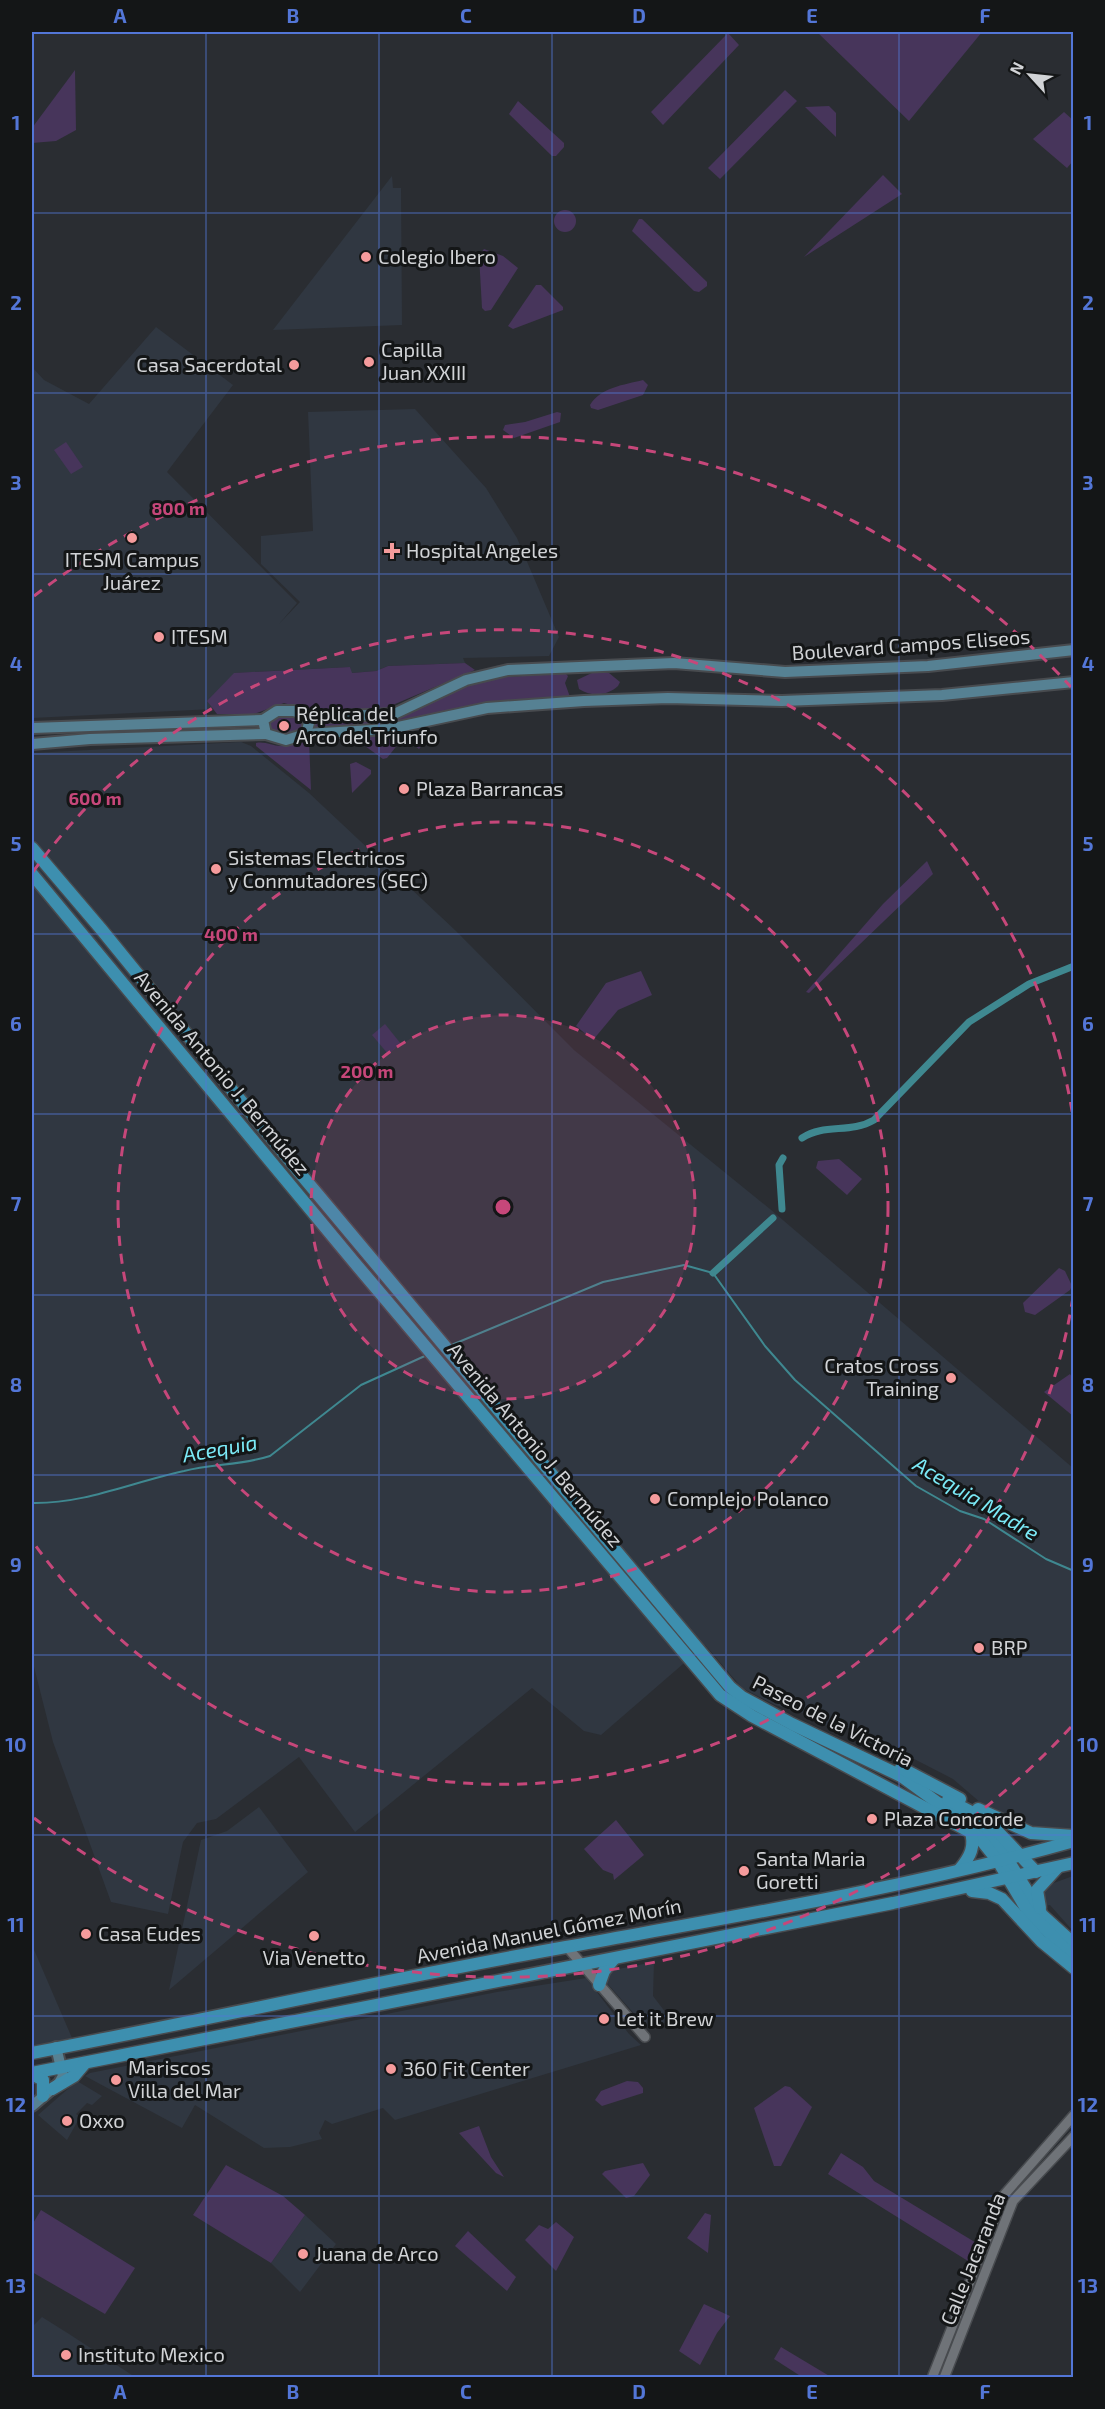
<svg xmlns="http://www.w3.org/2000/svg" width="1105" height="2409" font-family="'Exo 2',sans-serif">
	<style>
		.built { fill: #303741 }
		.green { fill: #47355b }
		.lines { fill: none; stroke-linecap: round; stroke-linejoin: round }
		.stream { stroke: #3f8890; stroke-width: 2 }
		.canal { stroke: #3f8890; stroke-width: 7 }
		.tertiary-casing { stroke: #484b4f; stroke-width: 12 }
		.secondary-casing { stroke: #484b4f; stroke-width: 14 }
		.primary-casing { stroke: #484b4f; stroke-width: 15 }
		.tertiary { stroke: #6f7378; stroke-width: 9 }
		.secondary { stroke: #568193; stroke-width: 10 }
		.primary { stroke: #3d8faf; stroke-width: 12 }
		.grid { fill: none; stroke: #5376d7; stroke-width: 1.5; stroke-opacity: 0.55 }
		.ring { fill: none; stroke: #c6477a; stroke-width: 3; stroke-dasharray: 10 8 }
		.poi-dot { fill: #f59b9c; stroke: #141617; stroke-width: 2 }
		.labels { text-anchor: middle; stroke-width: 6; stroke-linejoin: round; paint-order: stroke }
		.poi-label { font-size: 20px; fill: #d1d3d6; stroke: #141617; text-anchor: start }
		.street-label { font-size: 20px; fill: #d1d3d6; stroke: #141617 }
		.water-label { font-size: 21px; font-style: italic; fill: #7beaf7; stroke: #141617 }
		.centre { fill: #c6477a; stroke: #141617; stroke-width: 3 }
		.ring-label { font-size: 18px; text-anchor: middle; font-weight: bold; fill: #c6477a; stroke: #141617; stroke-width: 6; stroke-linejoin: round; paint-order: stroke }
		.neatline { fill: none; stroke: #5376d7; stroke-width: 2 }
		.grid-label { font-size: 20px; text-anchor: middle; font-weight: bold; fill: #5376d7 }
	</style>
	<rect width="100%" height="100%" fill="#2a2d32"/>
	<!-- built -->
	<g class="built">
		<polygon points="392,176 393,188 401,188 402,325 273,330"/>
		<polygon points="156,327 233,385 167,472 297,603 279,624 300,602 261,564 261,536 313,531 308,412 415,409 486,488 517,538 559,637 549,656 463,658 465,663 388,666 376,671 351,673 350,667 235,673 208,701 213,709 32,718 32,367 44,380 89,404"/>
		<polygon points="241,742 251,746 309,793 456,931 574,1050 770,1209 1073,1468 1073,1830 1032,1830 995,1815 953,1779 854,1728 831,1728 803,1713 775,1705 742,1688 705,1645 601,1735 584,1731 532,1688 355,1832 299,1757 216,1819 197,1823 183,1842 168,1914 111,1902 53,1742 32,1659 32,753"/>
		<polygon points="259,1807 308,1872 169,1990 201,1840 227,1831"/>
		<polygon points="1073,1876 1073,1931 1050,1905 1045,1906 1043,1891 1051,1884"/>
		<polygon points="32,1945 72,2038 32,2046"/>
		<polygon points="654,1962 653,1996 672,2021 646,2027 605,1981 608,1971"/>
		<polygon points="586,1978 629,2034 641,2045 395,2120 383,2108 332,2124 325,2120 319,2133 322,2139 290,2147 264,2148 195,2105 182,2128 85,2076 90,2073 497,1992"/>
		<polygon points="77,2081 102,2096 92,2105 87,2103 76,2114 80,2117 67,2140 38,2115"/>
		<polygon points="305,2215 336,2244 300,2292 271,2263"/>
		<polygon points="42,2317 69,2334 135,2377 32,2377 32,2327"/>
	</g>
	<!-- green -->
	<g class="green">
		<polygon points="817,32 982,32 909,121"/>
		<polygon points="728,33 739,45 663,125 651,112"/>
		<polygon points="75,70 76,130 56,141 32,143 32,128"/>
		<polygon points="785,90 797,101 720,179 708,168"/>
		<polygon points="518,101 564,143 564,147 556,156 552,156 509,114"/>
		<polygon points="829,106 836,113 836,137 805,107"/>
		<polygon points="1064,112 1073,120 1073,161 1067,168 1033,139"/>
		<polygon points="883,175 902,194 804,257"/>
		<circle cx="565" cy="221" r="11"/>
		<polygon points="639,219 642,219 707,282 707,286 699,292 694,291 632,231"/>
		<polygon points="484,249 503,256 518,268 491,310 485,311 482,308 479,255"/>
		<polygon points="536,285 541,285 563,307 563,310 513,329 508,326"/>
		<path d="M643 380 648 385 643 395 598 410 591 408 590 405C601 387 624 385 643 380Z"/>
		<polygon points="557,412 561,413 560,422 514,438 503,430 505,425 525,422"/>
		<polygon points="66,442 83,467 71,474 54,450"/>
		<polygon points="465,663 475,670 381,710 315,712 284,703 254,714 217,714 207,701 234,673 350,667 352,673 376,671 388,666"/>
		<path d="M596 671 609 673 620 682 618 686C607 696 591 697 579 689L577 680Z"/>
		<polygon points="565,673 568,676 565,683 570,697 390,724 312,729 314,722 397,717 472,683 492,678"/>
		<polygon points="278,715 299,716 305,723 303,729 290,736 269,731 268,723"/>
		<polygon points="435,731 419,749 411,743 415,732"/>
		<polygon points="407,733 387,758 383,759 365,746 355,743 355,737"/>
		<path d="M309 739 311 790 256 746V743C265 741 272 746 281 746 292 746 299 741 309 739Z"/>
		<polygon points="356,762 371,770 371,774 352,793 350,764"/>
		<polygon points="927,861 933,874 809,993 806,992 883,904"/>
		<polygon points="641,971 652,995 618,1010 593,1040 576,1026 606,983"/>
		<polygon points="385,1024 401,1044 388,1054 372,1035"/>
		<polygon points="839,1159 862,1179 847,1195 816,1168 818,1161"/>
		<polygon points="1059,1268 1065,1271 1072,1286 1070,1290 1035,1315 1025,1312 1023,1303"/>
		<polygon points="1070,1374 1073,1379 1073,1416 1044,1392"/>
		<polygon points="616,1820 644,1855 614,1880 613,1874 603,1870 584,1849"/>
		<polygon points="627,2081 638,2082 643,2088 643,2093 602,2106 595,2100 601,2091"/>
		<polygon points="785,2086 790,2087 812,2107 781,2166 774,2166 754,2108"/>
		<polygon points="479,2126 491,2157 504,2177 496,2173 459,2133"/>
		<polygon points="841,2153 863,2167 874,2181 978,2244 973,2259 968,2261 828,2174"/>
		<polygon points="643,2163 650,2175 634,2196 626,2198 602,2174 605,2171"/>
		<polygon points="226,2165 283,2196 305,2215 271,2263 193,2215"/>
		<polygon points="41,2210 135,2268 105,2314 32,2272 32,2225"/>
		<polygon points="705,2213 711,2215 708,2253 687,2238"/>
		<polygon points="556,2222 574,2237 556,2271 525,2240 539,2225 548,2229"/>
		<polygon points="468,2231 516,2277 507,2291 455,2246"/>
		<polygon points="704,2304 730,2316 717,2333 700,2365 679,2351"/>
		<polygon points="781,2347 831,2377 802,2377 774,2359"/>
	</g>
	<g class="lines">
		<!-- stream -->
		<g class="stream">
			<polyline points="449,1346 603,1282 684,1265 713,1273 765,1346 795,1380 916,1486 960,1511 984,1519 1046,1559 1074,1571"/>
			<path d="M32 1503C85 1504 132 1482 184 1471 212 1464 243 1465 270 1456L361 1385 427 1355"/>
		</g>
		<!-- canal -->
		<g class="canal">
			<path d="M802 1138C825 1123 850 1134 874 1120L969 1022 1029 984 1074 966"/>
			<polyline points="782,1209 779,1165 783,1158"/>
			<polyline points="713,1273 773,1218"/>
		</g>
		<defs>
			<g id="tertiary">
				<polyline points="567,1947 645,2037"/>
				<polyline points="932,2378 1004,2195 1074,2115"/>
				<polyline points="944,2378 1013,2201 1074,2136"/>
			</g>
			<g id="secondary">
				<polygon points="277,711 294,711 305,715 309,723 306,734 286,740 266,734 263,720"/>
				<polyline points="305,715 319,717 394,714 466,680 508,670 674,663 785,672 928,666 1074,650"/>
				<polyline points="32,728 263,720"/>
				<polyline points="306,734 389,729 487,708 584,701 668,698 782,701 942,695 1074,682"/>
				<polyline points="32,744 90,739 266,734"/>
				<polyline points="32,2106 59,2083 63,2076 56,2047"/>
			</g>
			<g id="primary">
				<polyline points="32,848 101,929 299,1172 730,1687 742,1697 792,1724 901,1776 938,1803 984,1831 1001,1849 1042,1915 1074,1944"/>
				<polyline points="32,874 354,1262 720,1695 752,1716 978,1836 998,1861 1027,1910 1074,1958"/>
				<polyline points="901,1768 960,1799"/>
				<polyline points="948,1800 981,1817 997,1831 1036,1872"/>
				<polyline points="978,1809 1031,1833 1074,1836"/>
				<path d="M960 1869C970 1857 976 1846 970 1830"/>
				<polyline points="972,1891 989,1893 1002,1899 1041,1941 1074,1968"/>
				<polyline points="1040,1908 1037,1890 1057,1868"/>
				<polyline points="599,1985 604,1971 613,1960"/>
				<path d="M32 2053C210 2019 387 1979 566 1947 736 1916 908 1888 1074 1841"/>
				<polyline points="32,2073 893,1903 1074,1863"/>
				<polyline points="32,2074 43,2080 43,2096"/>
				<polyline points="52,2089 74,2076 85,2063"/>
			</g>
		</defs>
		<!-- tertiary casing -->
		<use href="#tertiary" class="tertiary-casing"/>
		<!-- secondary casing -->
		<use href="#secondary" class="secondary-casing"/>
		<!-- primary casing -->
		<use href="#primary" class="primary-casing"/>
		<!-- tertiary -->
		<use href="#tertiary" class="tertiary"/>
		<!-- secondary -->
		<use href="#secondary" class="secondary"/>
		<!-- primary -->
		<use href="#primary" class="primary"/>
	</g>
	<!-- grid -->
	<path class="grid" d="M206 32V2378M379 32V2378M552 32V2378M726 32V2378M899 32V2378M32 213H1074M32 393H1074M32 574H1074M32 754H1074M32 934H1074M32 1114H1074M32 1295H1074M32 1475H1074M32 1655H1074M32 1835H1074M32 2016H1074M32 2196H1074"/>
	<!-- distance rings -->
	<circle cx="503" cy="1207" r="192" fill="#c6477a" fill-opacity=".12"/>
	<g class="ring">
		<circle cx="503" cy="1207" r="192"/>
		<circle cx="503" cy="1207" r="385"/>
		<path d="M1073 1297A577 577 0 0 1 33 1542M33 872A577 577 0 0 1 1073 1117"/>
		<path d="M1071 1727A770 770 0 0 1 34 1818M34 596A770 770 0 0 1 1071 687"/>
	</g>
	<!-- markers -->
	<g class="poi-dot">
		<circle cx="366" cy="257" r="6"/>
		<circle cx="369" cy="362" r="6"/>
		<circle cx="294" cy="365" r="6"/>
		<circle cx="132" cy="538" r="6"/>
		<path d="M389 542h6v6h6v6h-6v6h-6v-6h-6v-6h6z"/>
		<circle cx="159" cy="637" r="6"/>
		<circle cx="284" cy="726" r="6"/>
		<circle cx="404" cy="789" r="6"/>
		<circle cx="216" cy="869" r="6"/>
		<circle cx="951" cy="1378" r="6"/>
		<circle cx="655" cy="1499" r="6"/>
		<circle cx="979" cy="1648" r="6"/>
		<circle cx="872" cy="1819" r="6"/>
		<circle cx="744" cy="1871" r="6"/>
		<circle cx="86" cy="1934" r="6"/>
		<circle cx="314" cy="1936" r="6"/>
		<circle cx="604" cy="2019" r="6"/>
		<circle cx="391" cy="2069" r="6"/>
		<circle cx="116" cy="2080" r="6"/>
		<circle cx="67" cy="2121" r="6"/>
		<circle cx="303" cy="2254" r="6"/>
		<circle cx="66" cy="2355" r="6"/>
	</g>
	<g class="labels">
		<!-- poi labels -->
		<g class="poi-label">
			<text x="378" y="264">Colegio Ibero</text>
			<text x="381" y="357">Capilla<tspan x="381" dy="23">Juan XXIII</tspan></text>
			<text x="282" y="372" text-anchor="end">Casa Sacerdotal</text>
			<text x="406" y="558">Hospital Angeles</text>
			<text x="132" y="567" text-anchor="middle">ITESM Campus<tspan x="132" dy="23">Juárez</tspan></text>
			<text x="171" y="644">ITESM</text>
			<text x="296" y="721">Réplica del<tspan x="296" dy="23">Arco del Triunfo</tspan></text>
			<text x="416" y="796">Plaza Barrancas</text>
			<text x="228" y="865">Sistemas Electricos<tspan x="228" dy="23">y Conmutadores (SEC)</tspan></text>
			<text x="939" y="1373" text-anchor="end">Cratos Cross<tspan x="939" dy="23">Training</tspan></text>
			<text x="667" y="1506">Complejo Polanco</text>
			<text x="991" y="1655">BRP</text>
			<text x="884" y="1826">Plaza Concorde</text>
			<text x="756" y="1866">Santa Maria<tspan x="756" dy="23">Goretti</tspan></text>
			<text x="98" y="1941">Casa Eudes</text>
			<text x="314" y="1965" text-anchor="middle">Via Venetto</text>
			<text x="616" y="2026">Let it Brew</text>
			<text x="128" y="2075">Mariscos<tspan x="128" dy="23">Villa del Mar</tspan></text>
			<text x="403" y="2076">360 Fit Center</text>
			<text x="79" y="2128">Oxxo</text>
			<text x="315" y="2261">Juana de Arco</text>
			<text x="78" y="2362">Instituto Mexico</text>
		</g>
		<!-- street labels -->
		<g class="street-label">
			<text transform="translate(911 645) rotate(-4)" y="7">Boulevard Campos Eliseos</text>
			<text transform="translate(222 1073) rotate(50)" y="7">Avenida Antonio J. Bermúdez</text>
			<text transform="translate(535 1445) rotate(50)" y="7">Avenida Antonio J. Bermúdez</text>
			<text transform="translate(833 1721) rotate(27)" y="7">Paseo de la Victoria</text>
			<text transform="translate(549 1931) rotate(-11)" y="7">Avenida Manuel Gómez Morín</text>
			<text transform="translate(973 2259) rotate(-68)" y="7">Calle Jacaranda</text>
		</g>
		<!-- water labels -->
		<g class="water-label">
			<text transform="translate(220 1449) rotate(-10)" y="7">Acequia</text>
			<text transform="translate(976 1499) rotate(31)" y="7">Acequia Madre</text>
		</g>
	</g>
	<circle cx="503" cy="1207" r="9" class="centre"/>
	<g class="ring-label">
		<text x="178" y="515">800 m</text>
		<text x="95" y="805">600 m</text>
		<text x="231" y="941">400 m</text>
		<text x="367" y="1078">200 m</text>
	</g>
	<!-- border -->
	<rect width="1105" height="2409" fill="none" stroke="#141617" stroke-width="66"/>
	<!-- north arrow -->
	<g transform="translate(1030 75) rotate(297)" stroke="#141617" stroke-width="4.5" paint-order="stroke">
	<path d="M0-4.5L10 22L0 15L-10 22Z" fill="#d1d3d6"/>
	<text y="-9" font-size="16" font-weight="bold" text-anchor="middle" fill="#d1d3d6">N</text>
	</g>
	<rect x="33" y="33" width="1039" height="2343" class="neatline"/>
	<g class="grid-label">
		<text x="120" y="23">A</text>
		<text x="293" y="23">B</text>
		<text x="466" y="23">C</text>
		<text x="639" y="23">D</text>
		<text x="812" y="23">E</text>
		<text x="985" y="23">F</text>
		<text x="16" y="130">1</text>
		<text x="1088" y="130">1</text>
		<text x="16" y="310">2</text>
		<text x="1088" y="310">2</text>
		<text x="16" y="490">3</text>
		<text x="1088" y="490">3</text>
		<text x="16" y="671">4</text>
		<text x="1088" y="671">4</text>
		<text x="16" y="851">5</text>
		<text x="1088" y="851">5</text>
		<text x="16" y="1031">6</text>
		<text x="1088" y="1031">6</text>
		<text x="16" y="1211">7</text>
		<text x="1088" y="1211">7</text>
		<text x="16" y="1392">8</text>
		<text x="1088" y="1392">8</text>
		<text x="16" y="1572">9</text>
		<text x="1088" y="1572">9</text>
		<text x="16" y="1752">10</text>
		<text x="1088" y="1752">10</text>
		<text x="16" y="1932">11</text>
		<text x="1088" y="1932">11</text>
		<text x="16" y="2112">12</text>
		<text x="1088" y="2112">12</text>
		<text x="16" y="2293">13</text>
		<text x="1088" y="2293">13</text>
		<text x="120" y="2399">A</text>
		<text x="293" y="2399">B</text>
		<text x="466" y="2399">C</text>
		<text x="639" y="2399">D</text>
		<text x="812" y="2399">E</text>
		<text x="985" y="2399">F</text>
	</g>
</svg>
